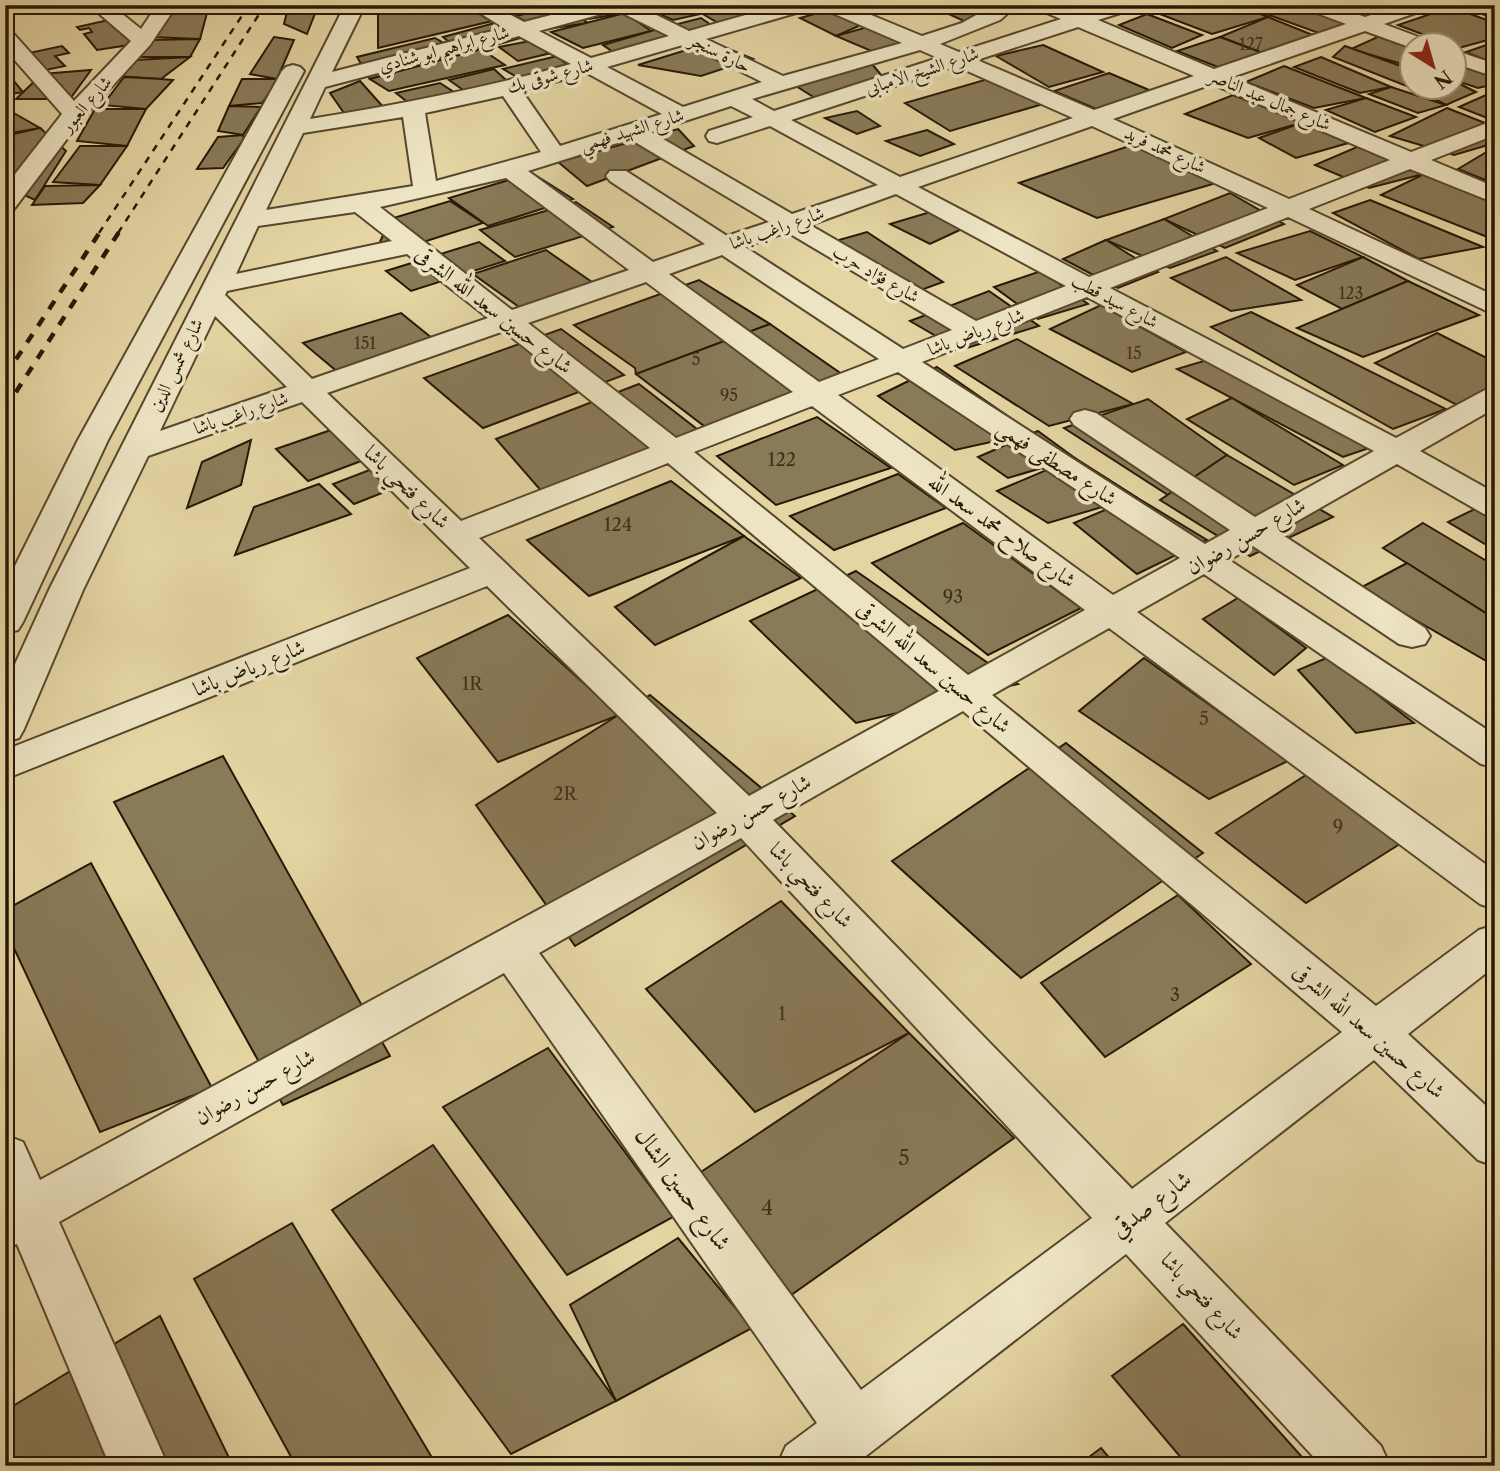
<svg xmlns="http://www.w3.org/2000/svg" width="1500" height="1471" font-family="'Libre Caslon Text',Amiri,serif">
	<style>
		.building { fill: #897a58; stroke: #271806; stroke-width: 2 }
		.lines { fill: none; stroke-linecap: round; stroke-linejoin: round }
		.minor-casing { stroke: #56472d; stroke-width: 4 }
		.minor { fill: #ede4c3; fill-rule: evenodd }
		.rail-far1 { stroke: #271806; stroke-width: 2.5; stroke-dasharray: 7 7; stroke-linecap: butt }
		.rail { stroke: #271806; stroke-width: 4.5; stroke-dasharray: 10 10; stroke-linecap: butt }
		.labels { text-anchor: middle; stroke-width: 7; stroke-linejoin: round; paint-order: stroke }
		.far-number-label { font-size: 16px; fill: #40301a }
		.far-street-label { font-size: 18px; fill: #271806; stroke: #ede4c3 }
		.number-label { font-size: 18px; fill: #40301a }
		.street-label { font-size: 21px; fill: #271806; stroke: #ede4c3 }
		.near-number-label { font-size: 21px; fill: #40301a }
		.near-street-label { font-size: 24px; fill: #271806; stroke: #ede4c3 }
	</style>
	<rect width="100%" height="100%" fill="#e4d5a3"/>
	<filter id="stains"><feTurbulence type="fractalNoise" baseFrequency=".00286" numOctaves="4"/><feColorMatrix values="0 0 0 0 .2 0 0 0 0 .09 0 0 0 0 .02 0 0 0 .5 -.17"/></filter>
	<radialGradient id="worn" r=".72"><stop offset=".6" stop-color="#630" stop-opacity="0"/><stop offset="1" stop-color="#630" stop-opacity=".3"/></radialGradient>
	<!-- building -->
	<g class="building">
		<polygon points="168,5 212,5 208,9 164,12"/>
		<polygon points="412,5 463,5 492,21 378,48 378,14"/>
		<polygon points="498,5 560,5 516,16"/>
		<polygon points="562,5 608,5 625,13 589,19"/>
		<polygon points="562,5 588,23 541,30 516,16"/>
		<polygon points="638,5 725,5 728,8 673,20"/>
		<polygon points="738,5 794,5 718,23 703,14"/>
		<polygon points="962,5 987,5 995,10 966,22 942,11"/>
		<polygon points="1177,5 1237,5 1268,17 1212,34 1157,13"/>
		<polygon points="1273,5 1302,5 1357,26 1327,36 1255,10"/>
		<polygon points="1334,5 1407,5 1361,17"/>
		<polygon points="1459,5 1495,5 1495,19"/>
		<polygon points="1451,7 1495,23 1495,38 1459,48 1398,25"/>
		<polygon points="316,11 307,34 284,24 287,12"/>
		<polygon points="825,11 861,25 836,36 800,18"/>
		<polygon points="207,13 200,39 151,37 170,14"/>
		<polygon points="625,13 651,31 583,48 551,32"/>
		<polygon points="1147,14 1202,35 1172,48 1119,25"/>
		<polygon points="1268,17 1320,38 1268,55 1220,37"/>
		<polygon points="701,18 714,27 690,33 674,25"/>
		<polygon points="113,19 142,43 97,50 84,34 92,32 89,28 80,30 77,27"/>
		<polygon points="498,22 524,37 463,54 443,37"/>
		<polygon points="871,26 907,43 876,53 836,36"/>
		<polygon points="658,29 676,38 616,54 603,45"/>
		<polygon points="1382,35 1413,46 1412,67 1351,49"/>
		<polygon points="274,37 294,40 277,79 250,74"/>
		<polygon points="1220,37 1268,55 1223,69 1177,51"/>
		<polygon points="435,38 463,54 370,79 357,57"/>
		<polygon points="200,39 190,57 132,57 149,40"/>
		<polygon points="530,41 551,53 518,61 499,47"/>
		<polygon points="712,42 753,59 701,76 638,65"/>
		<polygon points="1495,42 1495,64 1466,52"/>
		<polygon points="1043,45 1103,72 1049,87 996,56"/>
		<polygon points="62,46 69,53 55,56 65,66 41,71 24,54"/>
		<polygon points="1345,46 1412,70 1412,88 1428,88 1419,91 1333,57"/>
		<polygon points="481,49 505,65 389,91 370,79"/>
		<polygon points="557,56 570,67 520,79 503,69"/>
		<polygon points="190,57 161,79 116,76 135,60"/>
		<polygon points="1321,57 1391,87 1360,93 1294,67"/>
		<polygon points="1454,62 1495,75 1495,84 1478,88 1454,80"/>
		<polygon points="872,64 882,76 815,98 796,86"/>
		<polygon points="1284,66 1366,98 1314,108 1246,82"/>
		<polygon points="494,69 507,81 466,92 449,80"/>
		<polygon points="91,70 70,99 16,99 42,74"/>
		<polygon points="1109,73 1156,93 1101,111 1054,91"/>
		<polygon points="8,74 23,92 5,95 5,75"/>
		<polygon points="124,77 161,79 173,80 146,109 103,105"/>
		<polygon points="242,79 277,79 279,80 262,103 229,106"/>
		<polygon points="988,79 1043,104 950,131 905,103"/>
		<polygon points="360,81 385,109 344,113 330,93"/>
		<polygon points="1454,81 1476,92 1446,105 1419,91 1428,88 1454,88"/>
		<polygon points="440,83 457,94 410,104 396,93"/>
		<polygon points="1391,87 1446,105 1418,113 1369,94"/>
		<polygon points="1495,91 1495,121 1459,107"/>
		<polygon points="1233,95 1304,122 1248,138 1185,114"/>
		<polygon points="1366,98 1416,117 1375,132 1326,110"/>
		<polygon points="229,106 261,107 243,135 218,131"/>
		<polygon points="5,108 40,128 5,134"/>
		<polygon points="1447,108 1495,127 1495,143 1454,155 1390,136"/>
		<polygon points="95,109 146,109 127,146 77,141"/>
		<polygon points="857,111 880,126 857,134 825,118"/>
		<polygon points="1304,122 1352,142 1296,158 1259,138"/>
		<polygon points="40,128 66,151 35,200 5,186 5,136"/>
		<polygon points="678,129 694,146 587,186 558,162"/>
		<polygon points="927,130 954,144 920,156 886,141"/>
		<polygon points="243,135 244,139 223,168 197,169 218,137"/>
		<polygon points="1378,138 1447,168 1369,188 1315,165"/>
		<polygon points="1132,145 1216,183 1097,218 1019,183"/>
		<polygon points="80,146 127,146 100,185 53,182"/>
		<polygon points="1495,147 1495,184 1458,169"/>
		<polygon points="532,173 573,199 488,226 449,198"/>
		<polygon points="1426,173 1495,203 1495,240 1381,195"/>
		<polygon points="100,185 83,203 32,205 45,186"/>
		<polygon points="1230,193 1284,224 1225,248 1164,219"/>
		<polygon points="1370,200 1483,247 1419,259 1333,213"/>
		<polygon points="450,201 483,223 373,258 390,219"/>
		<polygon points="576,202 613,227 515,257 480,230"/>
		<polygon points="937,210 964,228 930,244 890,224"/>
		<polygon points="1164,219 1217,251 1170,268 1106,240"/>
		<polygon points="1310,231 1363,257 1295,280 1237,253"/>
		<polygon points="867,232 943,282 899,298 814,247"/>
		<polygon points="1106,240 1158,272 1118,288 1063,259"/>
		<polygon points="479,242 505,261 411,291 386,271"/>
		<polygon points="546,250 599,287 526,312 473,274"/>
		<polygon points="1226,257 1301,300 1231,311 1171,278"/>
		<polygon points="1363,257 1408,281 1342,309 1297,285"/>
		<polygon points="1041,271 1088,304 1038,319 994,287"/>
		<polygon points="699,280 770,324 636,374 635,368 574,325"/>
		<polygon points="1408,281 1479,315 1363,357 1297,328"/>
		<polygon points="989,291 1039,326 960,350 910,321"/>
		<polygon points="1101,305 1186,352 1132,372 1050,329"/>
		<polygon points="1251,312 1446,409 1393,429 1211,327"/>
		<polygon points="401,313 433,339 339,373 303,343"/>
		<polygon points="770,324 846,377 708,429 636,374"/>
		<polygon points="561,329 624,375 483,428 424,378"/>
		<polygon points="1437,333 1495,362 1495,387 1457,405 1375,363"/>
		<polygon points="1017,339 1133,404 1049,426 955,366"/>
		<polygon points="1207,360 1369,448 1343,457 1177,369"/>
		<polygon points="937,367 1032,433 955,450 878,396"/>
		<polygon points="639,384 702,433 544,494 496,439"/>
		<polygon points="1232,398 1343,465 1294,485 1187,419"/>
		<polygon points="1148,399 1227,455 1168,495 1064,428"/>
		<polygon points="817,417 891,468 776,505 717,456"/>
		<polygon points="331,430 361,461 308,481 276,449"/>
		<polygon points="1038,431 1075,458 1008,478 978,457"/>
		<polygon points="251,440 241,485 187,508 202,462"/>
		<polygon points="1227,455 1333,517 1250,556 1160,500"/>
		<polygon points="1075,458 1136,497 1048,523 997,491"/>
		<polygon points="380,466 397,487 354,504 333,484"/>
		<polygon points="898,474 946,508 834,550 790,516"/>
		<polygon points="671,481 744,536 589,596 527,540"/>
		<polygon points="319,484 351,514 235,555 254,507"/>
		<polygon points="1136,497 1207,540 1137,574 1074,523"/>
		<polygon points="1481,506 1495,514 1495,550 1448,522"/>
		<polygon points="963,523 1081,608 988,655 872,563"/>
		<polygon points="1423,523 1495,566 1495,619 1383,548"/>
		<polygon points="744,536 801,578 655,645 615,607"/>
		<polygon points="1407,563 1495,619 1495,666 1360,588"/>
		<polygon points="856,571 1018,684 856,723 750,621"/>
		<polygon points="1238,598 1306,648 1274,675 1203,619"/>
		<polygon points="508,615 619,715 498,762 417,658"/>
		<polygon points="1329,657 1414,723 1356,733 1298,670"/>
		<polygon points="1144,658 1288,761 1209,799 1079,711"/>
		<polygon points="650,695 795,816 575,946 476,805"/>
		<polygon points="1066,743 1203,853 1021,978 892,861"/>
		<polygon points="223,756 390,1056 283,1105 114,802"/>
		<polygon points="1306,775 1403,842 1306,903 1216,833"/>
		<polygon points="91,863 212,1088 100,1132 5,929 5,910"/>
		<polygon points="1178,895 1251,964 1105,1057 1041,983"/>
		<polygon points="781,901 909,1033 755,1112 646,989"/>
		<polygon points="909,1033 1014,1138 784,1300 695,1176"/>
		<polygon points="548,1048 673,1217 567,1275 443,1107"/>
		<polygon points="433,1145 616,1401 511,1454 332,1210"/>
		<polygon points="292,1223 437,1466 296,1466 194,1279"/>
		<polygon points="678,1238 752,1328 616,1401 570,1305"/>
		<polygon points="160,1316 233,1466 5,1466 5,1411"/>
		<polygon points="1183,1324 1310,1466 1188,1466 1112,1376"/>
		<polygon points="1101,1448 1116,1466 1077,1466"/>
	</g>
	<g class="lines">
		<defs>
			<g id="minor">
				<polygon points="89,5 111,5 141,29 157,5 177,5 150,45 82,119 14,209 5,211 5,187 62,114 5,49 5,30 12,32 74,101 131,41"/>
				<path d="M345 5H365L332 72 504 28 467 5H492L524 22 590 5H636L689 31 781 5H813L810 9 706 39 783 76 902 43 823 9 820 5H847L922 36 962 23 994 5H1017L1000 20 940 44 959 52 1061 19 1037 9 1034 5H1061L1080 13 1105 5H1136L1133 9 1098 20 1214 69 1346 24 1306 9 1303 5H1332L1365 17 1400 5H1430L1427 9 1384 24 1432 42 1435 46H1412V48L1365 31 1232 77 1411 152 1495 120V135L1431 160 1495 187V203L1410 169 1309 209 1495 296V315L1288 217 1110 288 1396 438 1485 390 1495 387V408L1420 451 1495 493V517L1484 514 1397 464 1278 532 1425 628 1430 636 1425 644 1412 647 1399 644 1253 546 1229 560 1495 735V767L1481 764 1204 574 1137 612 1495 871V909L1480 904 1109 628 992 695 1376 1006 1479 930 1495 925V966L1408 1034 1495 1114V1166L1478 1160 1374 1060 1165 1223 1381 1446 1390 1466H1322L1126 1254 853 1466H777L786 1446 817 1423 504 973 59 1222 168 1466H110L17 1244 5 1248V1135L23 1142 40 1180 717 813 487 586 5 779V750L470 568 302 402 148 456 83 590 24 729 19 738 5 742V686L49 590ZM616 10 669 36 591 58 539 31ZM1078 27 1194 76 1094 110 977 60ZM519 36 571 64C485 88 398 105 310 119L325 87ZM686 44 762 82 683 107 607 67ZM920 50 938 58 774 111 752 99ZM956 66 1073 118 900 177 791 120ZM587 73 662 114 560 146 522 91ZM1212 84 1390 160 1289 199 1113 119ZM503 96 541 152 436 181 425 113ZM731 106 753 117 709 131 706 136 709 141 717 143 770 126 878 185 792 214 651 132ZM403 117 413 186 266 210 303 133ZM1092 126 1268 208 1089 277 918 187ZM630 139 769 222 727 236 626 171H610L606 176 610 181 705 244 653 262 528 171ZM506 178 629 270 512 310 380 207ZM896 194 1066 286 976 321 810 225ZM355 212 392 241 236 274 258 226ZM787 232 952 330 903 349 745 247ZM407 254 488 318 312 379 225 295 227 291ZM722 255 879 359 819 382 669 274ZM646 282 793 392 676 438 528 323ZM1087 297 1374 451 1255 517 1096 413 1085 410 1074 413 1070 419 1074 425 1230 530 1205 544 922 362ZM215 316 287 387 160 431ZM504 331 650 448 461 521 327 393ZM898 372 1180 558 1113 595 838 395ZM812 406 1085 610 968 675 694 452ZM668 463 939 691 749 796 479 538ZM963 711 1342 1032 1132 1189 773 820ZM741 838 1092 1218 861 1390 539 953Z"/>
				<polygon points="1454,50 1495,64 1495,77 1454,63"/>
				<polygon points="293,65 300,67 304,71 108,440 23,622 18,630 5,633 5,586 78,440 282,71 286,67"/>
			</g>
		</defs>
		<!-- minor casing -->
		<use href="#minor" class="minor-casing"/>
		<!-- minor -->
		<use href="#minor" class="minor"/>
		<!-- rail-far1 -->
		<g class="rail-far1">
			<polyline points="99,233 249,5"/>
			<polyline points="118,233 265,5"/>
		</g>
		<!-- rail -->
		<g class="rail">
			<polyline points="5,376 100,232"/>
			<polyline points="5,409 119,232"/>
		</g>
	</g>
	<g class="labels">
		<!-- far-number labels -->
		<g class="far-number-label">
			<text x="1251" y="50">127</text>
			<text x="1351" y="299">123</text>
			<text x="365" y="349">151</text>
			<text x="1134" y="359">15</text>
			<text x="696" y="365">5</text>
			<text x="729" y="401">95</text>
		</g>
		<!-- far-street labels -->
		<g class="far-street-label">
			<text transform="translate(444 49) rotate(-15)" y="6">شارع ابراهيم ابو شنادي</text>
			<text transform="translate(720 53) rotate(26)" y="6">حارة سنجر</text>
			<text transform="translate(922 71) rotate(-18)" y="6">شارع الشيخ الامبابى</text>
			<text transform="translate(550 76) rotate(-15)" y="6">شارع شوقى بك</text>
			<text transform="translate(1270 100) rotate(23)" y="6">شارع جمال عبد الناصر</text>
			<text transform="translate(86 104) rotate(-49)" y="6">شارع العبور</text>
			<text transform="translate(632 130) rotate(-17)" y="6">شارع الشهيد فهمي</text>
			<text transform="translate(1165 150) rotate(25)" y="6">شارع محمد فريد</text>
			<text transform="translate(777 228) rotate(-19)" y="6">شارع راغب باشا</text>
			<text transform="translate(876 274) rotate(30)" y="6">شارع فؤاد حرب</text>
			<text transform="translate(1115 301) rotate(28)" y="6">شارع سيد قطب</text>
			<text transform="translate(976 332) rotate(-21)" y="6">شارع رياض باشا</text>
			<text transform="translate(176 365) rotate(-64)" y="6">شارع شمس الدين</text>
			<text transform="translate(241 413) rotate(-19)" y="6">شارع راغب باشا</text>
		</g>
		<!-- number labels -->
		<g class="number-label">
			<text x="782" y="466">122</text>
			<text x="618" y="531">124</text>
			<text x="953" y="603">93</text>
			<text x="472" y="690">1R</text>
			<text x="1204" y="725">5</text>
			<text x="565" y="800">2R</text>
			<text x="1338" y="833">9</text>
			<text x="1175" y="1001">3</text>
			<text x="782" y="1020">1</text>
		</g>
		<!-- street labels -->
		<g class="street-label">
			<text transform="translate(494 310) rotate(38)" y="7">شارع حسين سعد الله الشرقى</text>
			<text transform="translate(1057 463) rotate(33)" y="7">شارع مصطفى فهمي</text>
			<text transform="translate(407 487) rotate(44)" y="7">شارع فتحي باشا</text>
			<text transform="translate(1002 531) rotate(36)" y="7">شارع صلاح محمد سعد الله</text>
			<text transform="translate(1246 536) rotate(-30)" y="7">شارع حسن رضوان</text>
			<text transform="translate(934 667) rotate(40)" y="7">شارع حسين سعد الله الشرقى</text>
			<text transform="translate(249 668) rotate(-22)" y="7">شارع رياض باشا</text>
			<text transform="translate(751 812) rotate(-29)" y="7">شارع حسن رضوان</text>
			<text transform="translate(811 885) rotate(46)" y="7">شارع فتحي باشا</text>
			<text transform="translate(1369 1031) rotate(41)" y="7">شارع حسين سعد الله الشرقى</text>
			<text transform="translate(255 1087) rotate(-29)" y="7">شارع حسن رضوان</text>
			<text transform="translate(1202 1296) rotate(47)" y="7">شارع فتحي باشا</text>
		</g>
		<!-- near-number labels -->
		<g class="near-number-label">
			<text x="904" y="1165">5</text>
			<text x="767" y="1215">4</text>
		</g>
		<!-- near-street labels -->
		<g class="near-street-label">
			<text transform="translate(683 1189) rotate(54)" y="8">شارع حسين الشال</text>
			<text transform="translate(1151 1204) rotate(-37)" y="8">شارع صدقي</text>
		</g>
	</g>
	<!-- margin -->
	<rect width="1500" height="1471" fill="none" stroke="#e4d5a3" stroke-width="28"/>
	<rect x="7" y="7" width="1486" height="1457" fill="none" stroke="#271806" stroke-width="3.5"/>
	<rect x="14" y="14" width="1472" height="1443" fill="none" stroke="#271806" stroke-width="2"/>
	<!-- north arrow -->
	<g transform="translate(1433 66) rotate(143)"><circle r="33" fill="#ede4c3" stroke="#9e9277" stroke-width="2"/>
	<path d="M0-5L12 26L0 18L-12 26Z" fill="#8f2418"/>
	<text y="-10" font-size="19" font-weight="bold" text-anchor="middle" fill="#271806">N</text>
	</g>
	<rect width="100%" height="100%" filter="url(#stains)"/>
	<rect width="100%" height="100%" fill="url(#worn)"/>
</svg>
